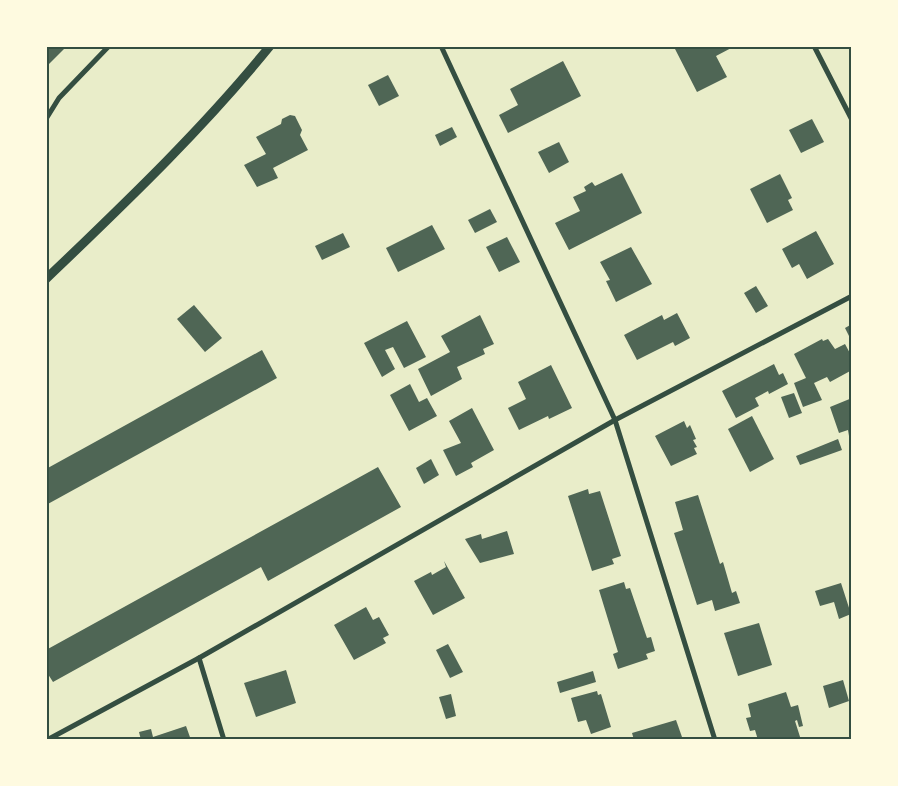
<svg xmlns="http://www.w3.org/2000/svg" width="898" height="786" font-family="'Archivo Narrow',sans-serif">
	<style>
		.building { fill: #4f6655 }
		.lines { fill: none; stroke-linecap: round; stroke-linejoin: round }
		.minor { stroke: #344e41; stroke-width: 5 }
		.tertiary { stroke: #344e41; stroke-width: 9 }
		.neatline { fill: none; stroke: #344e41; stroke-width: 2 }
	</style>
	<rect width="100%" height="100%" fill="#e9edc9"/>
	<!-- building -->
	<g class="building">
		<polygon points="46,46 67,46 46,67"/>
		<polygon points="735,46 716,56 727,77 697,92 674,47"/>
		<polygon points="563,61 581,96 508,133 499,115 518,105 510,89"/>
		<polygon points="388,75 399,96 379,106 368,85"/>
		<polygon points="290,115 295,116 302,130 300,135 308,150 273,168 278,178 257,187 244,165 266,154 256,137 281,124 282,119"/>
		<polygon points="812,119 824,142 801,153 789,130"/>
		<polygon points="452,127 457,137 440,146 435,135"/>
		<polygon points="559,142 569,162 549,173 538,152"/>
		<polygon points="622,173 642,213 569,250 555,223 580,211 573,197 586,191 584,187 592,182 595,186"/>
		<polygon points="780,174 792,198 788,200 793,210 767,223 750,189"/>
		<polygon points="490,209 497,222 475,233 468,220"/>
		<polygon points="432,225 445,249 398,272 386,248"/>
		<polygon points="816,231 834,264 807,279 799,264 792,268 782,249"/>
		<polygon points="343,233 350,247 322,260 315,246"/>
		<polygon points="507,237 520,262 499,272 486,247"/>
		<polygon points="631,247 652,284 616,302 606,281 610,280 600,262"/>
		<polygon points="756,286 768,306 756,313 744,293"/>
		<polygon points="194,305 222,338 205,352 177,319"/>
		<polygon points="677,313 690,338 675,346 673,342 637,360 624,335 662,315 664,320"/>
		<polygon points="480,315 494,344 483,349 485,354 457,367 462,379 431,396 418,369 450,352 441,336"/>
		<polygon points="407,321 426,357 404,368 393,347 385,350 395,369 382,377 364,343"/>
		<polygon points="852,324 852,342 845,328"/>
		<polygon points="822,339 823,341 828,339 835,349 845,344 852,357 852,370 830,382 827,377 814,383 822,400 803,407 794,383 806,378 794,354"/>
		<polygon points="262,350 277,378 46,505 46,469"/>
		<polygon points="774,364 779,375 783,373 788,384 769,394 768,391 755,398 759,406 736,418 722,391"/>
		<polygon points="551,365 572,408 549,419 548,416 519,430 508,408 526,399 518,382"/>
		<polygon points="410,384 419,402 427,398 437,416 409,431 390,395"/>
		<polygon points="794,393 802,413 789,418 781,397"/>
		<polygon points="852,398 852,435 849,436 848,430 839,433 830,407"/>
		<polygon points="472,408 494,450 471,463 473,467 456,476 443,450 461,443 449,421"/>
		<polygon points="752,416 774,459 750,472 728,429"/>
		<polygon points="684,421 687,428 690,425 696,439 693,440 697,447 694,448 697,454 671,466 655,436"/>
		<polygon points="838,439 842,450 800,465 796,456"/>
		<polygon points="431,459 439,475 424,484 416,468"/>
		<polygon points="378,467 401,507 268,581 261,567 53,682 46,671 46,650"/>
		<polygon points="588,489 589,494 600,491 621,556 612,559 614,564 592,571 568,496"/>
		<polygon points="698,495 720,564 723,562 732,593 736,591 740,603 715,611 712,600 697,605 674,533 683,530 675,502"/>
		<polygon points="507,531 514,554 480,563 465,539 481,534 482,539"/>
		<polygon points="444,561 465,598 433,615 414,581 431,572 432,575 446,567"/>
		<polygon points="624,582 626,589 630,588 647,638 651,637 655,651 646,654 648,659 618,669 613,654 618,652 599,590"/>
		<polygon points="841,583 851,614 839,619 834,602 820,606 815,591"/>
		<polygon points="366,607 373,620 379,617 389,635 383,638 386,643 354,660 334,625"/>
		<polygon points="759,623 772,665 738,676 724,633"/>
		<polygon points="448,644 463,672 450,678 436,650"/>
		<polygon points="286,670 296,703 256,717 244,683"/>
		<polygon points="593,671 596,682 560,693 557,682"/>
		<polygon points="843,680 849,701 829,708 823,686"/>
		<polygon points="597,691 598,695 601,694 611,727 591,734 586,720 578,722 571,698"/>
		<polygon points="786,692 791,707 798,705 803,726 799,727 797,720 795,721 801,740 758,740 755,730 750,731 746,718 751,717 748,704"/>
		<polygon points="451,694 456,716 446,719 439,697"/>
		<polygon points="676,720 682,737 679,740 634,740 632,733"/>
		<polygon points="186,726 191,740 141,740 139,732 151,729 153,737"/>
	</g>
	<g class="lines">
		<!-- minor -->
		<g class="minor">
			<polyline points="441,46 615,420 715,740"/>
			<polyline points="814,46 852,120"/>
			<polyline points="46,119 59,98 109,46"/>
			<polyline points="199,658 224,740"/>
			<polyline points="47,740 199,658 615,420 852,296"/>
		</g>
		<!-- tertiary -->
		<path class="tertiary" d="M46 279C124 204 202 130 270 46"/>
	</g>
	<!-- border -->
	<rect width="898" height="786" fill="none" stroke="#fefae0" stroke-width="95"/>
	<rect x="48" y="48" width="802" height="690" class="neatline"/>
</svg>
